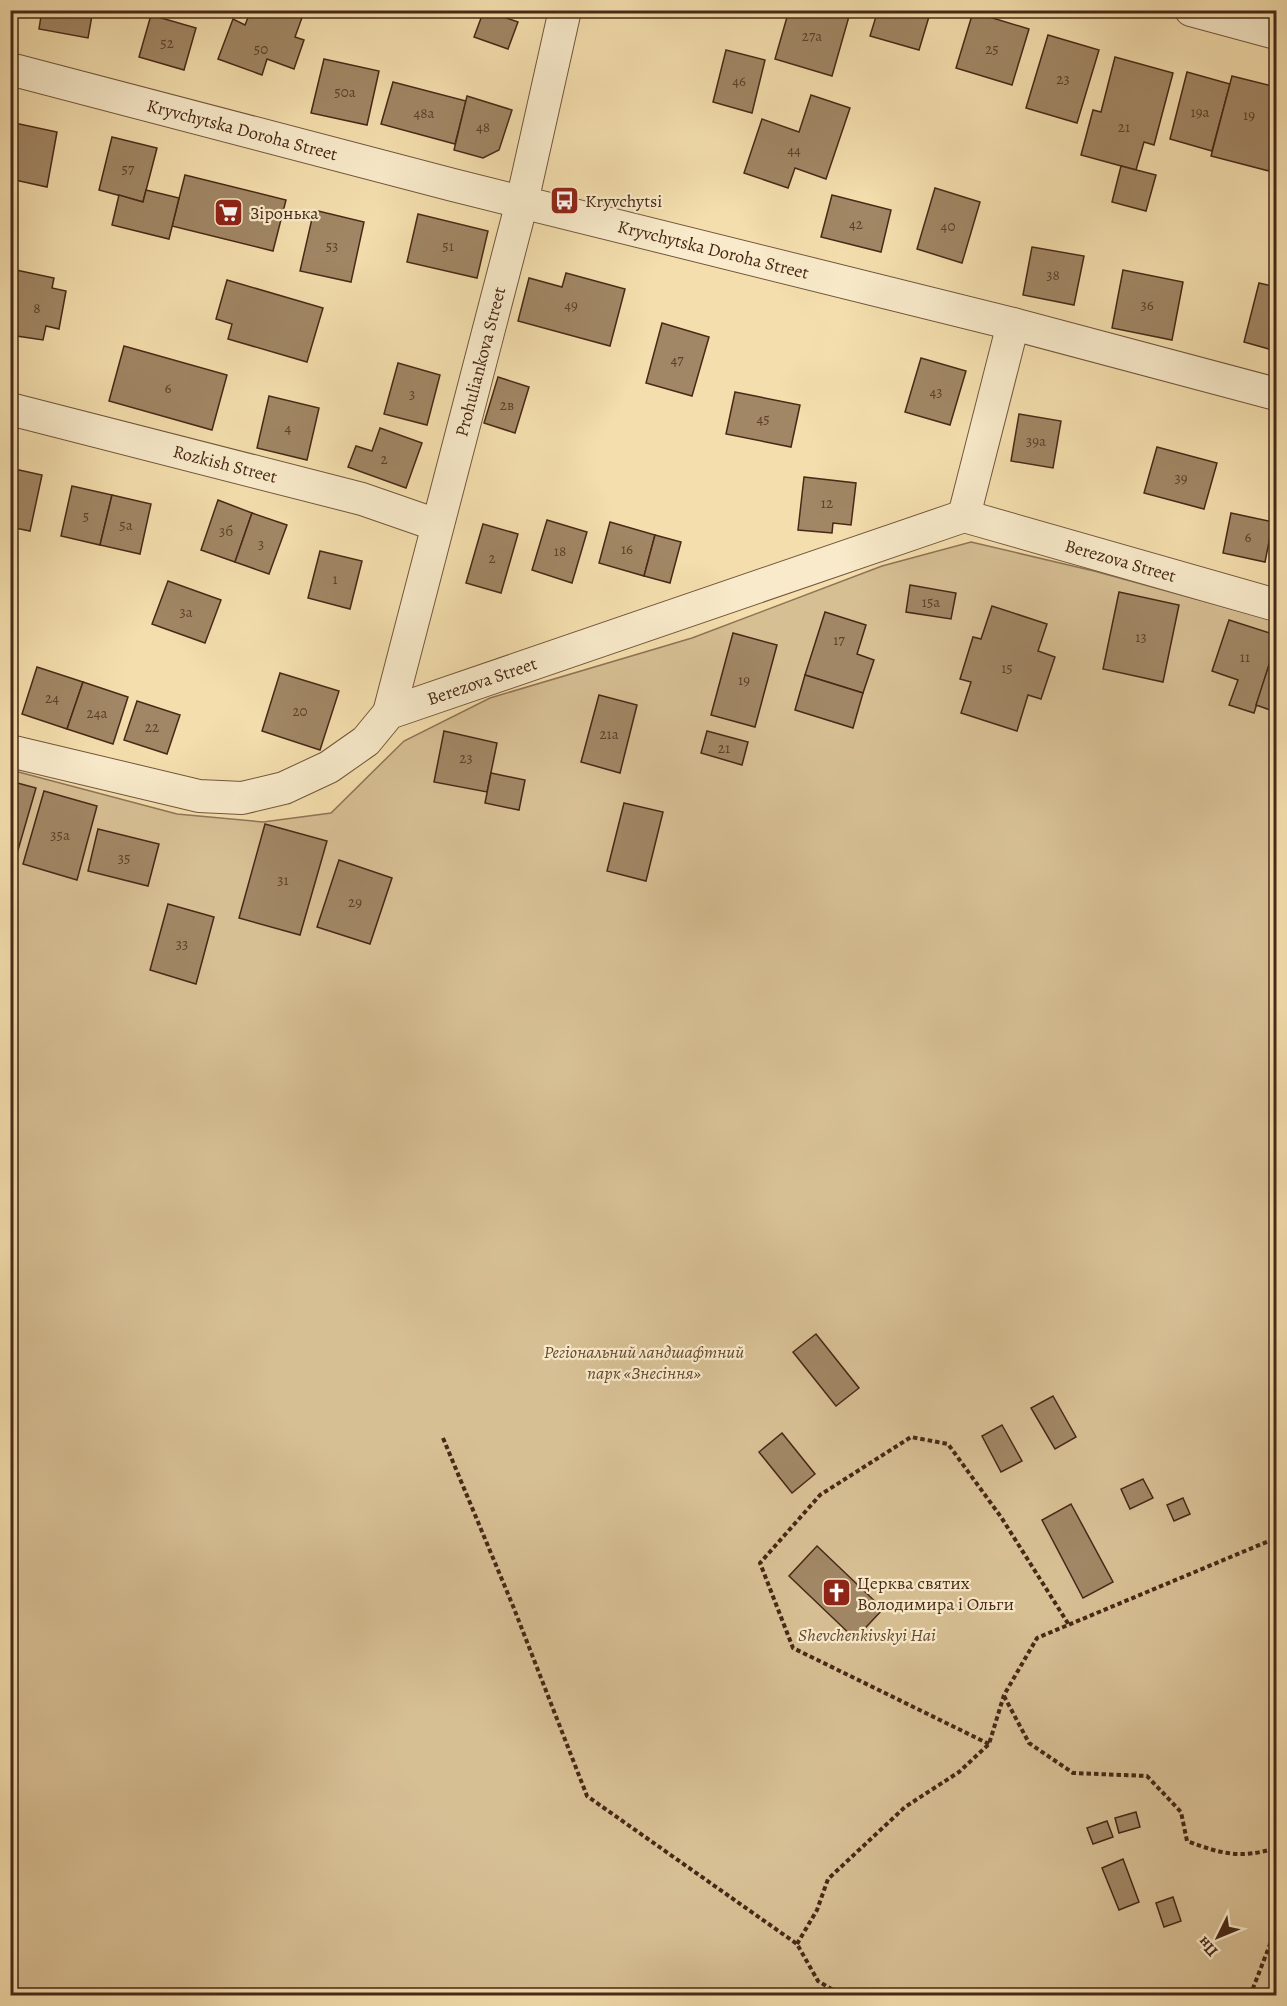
<svg xmlns="http://www.w3.org/2000/svg" width="1287" height="2006" font-family="Alegreya,serif">
	<style>
		.green { fill: #d7bf94; stroke: #907456; stroke-width: 1.5 }
		.building { fill: #a18765; stroke: #482917; stroke-width: 1.5 }
		.lines { fill: none; stroke-linecap: round; stroke-linejoin: round }
		.minor-casing { stroke: #73563c; stroke-width: 34 }
		.path { stroke: #482917; stroke-width: 4; stroke-dasharray: 4.5 3; stroke-linecap: butt }
		.minor { stroke: #f8eaca; stroke-width: 32 }
		.labels { text-anchor: middle; stroke-width: 4.5; stroke-linejoin: round; paint-order: stroke }
		.number-label { font-size: 15px; fill: #5e402a }
		.street-label { font-size: 18px; fill: #482917; stroke: #f8eaca }
		.poi-label { font-size: 18px; fill: #482917; stroke: #f8eaca; text-anchor: start }
		.park-label { font-size: 18px; font-style: italic; fill: #654730; stroke: #f8eaca }
	</style>
	<rect width="100%" height="100%" fill="#f4dead"/>
	<filter id="stains"><feTurbulence type="fractalNoise" baseFrequency=".00333" numOctaves="4"/><feColorMatrix values="0 0 0 0 .2 0 0 0 0 .09 0 0 0 0 .02 0 0 0 .5 -.17"/></filter>
	<radialGradient id="worn" r=".72"><stop offset=".6" stop-color="#630" stop-opacity="0"/><stop offset="1" stop-color="#630" stop-opacity=".3"/></radialGradient>
	<!-- green -->
	<polygon class="green" points="971,542 1094,571 1276,621 1276,1995 11,1996 11,770 177,814 263,822 331,813 404,741 490,698 692,638 882,566"/>
	<!-- building -->
	<g class="building">
		<polygon points="42,10 93,10 88,38 39,29"/>
		<polygon points="251,10 298,10 304,12 295,37 304,40 294,69 267,59 262,75 218,59 233,19 245,25"/>
		<polygon points="484,10 518,22 508,49 474,37"/>
		<polygon points="789,10 842,10 850,13 832,76 775,59"/>
		<polygon points="878,10 931,10 919,50 870,36"/>
		<polygon points="973,12 1029,29 1012,85 956,68"/>
		<polygon points="151,15 196,28 184,70 139,57"/>
		<polygon points="1048,35 1099,50 1077,123 1026,108"/>
		<polygon points="726,50 765,60 752,113 713,102"/>
		<polygon points="1115,57 1173,73 1154,145 1144,142 1136,170 1081,155 1093,110 1101,112"/>
		<polygon points="324,59 379,71 367,125 311,113"/>
		<polygon points="1187,72 1230,84 1212,151 1170,139"/>
		<polygon points="1232,76 1276,87 1276,142 1269,171 1211,156"/>
		<polygon points="393,82 466,101 455,144 381,124"/>
		<polygon points="811,95 850,108 826,179 795,168 788,188 744,173 762,119 799,132"/>
		<polygon points="467,96 512,110 499,150 483,158 454,150"/>
		<polygon points="10,122 57,132 47,187 10,179"/>
		<polygon points="112,137 157,148 143,202 99,190"/>
		<polygon points="1121,166 1156,175 1146,211 1112,202"/>
		<polygon points="185,175 286,200 273,251 172,226"/>
		<polygon points="935,188 980,202 962,263 917,249"/>
		<polygon points="146,190 179,198 169,239 112,225 119,195 143,202"/>
		<polygon points="832,195 891,210 881,252 821,237"/>
		<polygon points="314,210 364,222 351,282 300,271"/>
		<polygon points="418,214 488,231 477,278 407,262"/>
		<polygon points="1032,247 1084,256 1074,305 1023,295"/>
		<polygon points="16,270 54,278 52,288 66,291 59,329 46,326 43,340 10,335 10,277 14,277"/>
		<polygon points="1123,270 1183,282 1172,340 1112,328"/>
		<polygon points="566,273 625,289 610,346 518,321 529,278 562,287"/>
		<polygon points="227,280 323,308 307,362 228,339 232,324 216,319"/>
		<polygon points="1259,283 1276,287 1276,351 1244,342"/>
		<polygon points="662,323 709,337 692,396 646,383"/>
		<polygon points="124,346 227,375 212,430 109,401"/>
		<polygon points="921,358 966,371 950,425 905,412"/>
		<polygon points="398,363 440,375 427,425 384,414"/>
		<polygon points="498,377 529,387 515,433 484,423"/>
		<polygon points="735,392 800,405 791,447 726,434"/>
		<polygon points="269,396 319,408 307,460 257,448"/>
		<polygon points="1019,414 1061,421 1053,468 1011,461"/>
		<polygon points="380,428 422,443 406,488 348,467 356,446 372,451"/>
		<polygon points="1157,447 1217,463 1204,509 1144,493"/>
		<polygon points="10,468 42,475 30,531 10,527"/>
		<polygon points="804,477 856,483 851,525 833,523 832,533 798,530"/>
		<polygon points="72,486 112,495 100,545 61,536"/>
		<polygon points="112,495 151,504 140,554 100,545"/>
		<polygon points="218,500 252,513 235,562 201,550"/>
		<polygon points="252,513 287,525 269,574 235,562"/>
		<polygon points="1231,513 1273,522 1265,562 1223,553"/>
		<polygon points="547,520 587,532 572,583 532,570"/>
		<polygon points="610,522 655,535 644,576 599,563"/>
		<polygon points="483,524 518,534 501,593 466,583"/>
		<polygon points="655,535 681,542 670,583 644,576"/>
		<polygon points="320,551 362,561 350,609 308,598"/>
		<polygon points="168,581 221,600 205,643 152,624"/>
		<polygon points="910,585 956,593 951,619 906,612"/>
		<polygon points="1119,592 1179,605 1163,682 1103,669"/>
		<polygon points="992,606 1047,624 1038,651 1055,657 1041,699 1028,695 1017,731 961,713 971,682 960,679 973,637 981,639"/>
		<polygon points="825,612 866,625 857,654 874,660 863,693 805,675"/>
		<polygon points="1229,620 1276,635 1276,643 1254,713 1229,705 1238,680 1212,671"/>
		<polygon points="733,633 777,645 755,727 711,715"/>
		<polygon points="1276,643 1276,712 1256,705"/>
		<polygon points="37,667 83,682 67,729 22,714"/>
		<polygon points="280,673 339,691 320,750 262,731"/>
		<polygon points="805,675 863,693 853,728 795,710"/>
		<polygon points="83,682 128,697 113,744 67,729"/>
		<polygon points="599,695 637,705 620,773 581,762"/>
		<polygon points="137,701 180,715 167,754 124,740"/>
		<polygon points="444,731 497,743 487,792 434,782"/>
		<polygon points="707,731 748,742 742,765 701,753"/>
		<polygon points="491,773 525,780 519,810 485,803"/>
		<polygon points="10,781 36,788 16,857 10,855"/>
		<polygon points="44,791 97,806 77,880 23,864"/>
		<polygon points="624,803 663,812 646,881 607,871"/>
		<polygon points="265,824 327,841 300,935 239,918"/>
		<polygon points="98,829 159,844 148,886 88,871"/>
		<polygon points="339,860 392,878 370,944 317,927"/>
		<polygon points="168,904 214,917 196,984 150,970"/>
		<polygon points="816,1334 859,1388 836,1406 793,1352"/>
		<polygon points="1053,1396 1076,1437 1055,1449 1031,1408"/>
		<polygon points="1002,1425 1022,1461 1001,1472 982,1436"/>
		<polygon points="782,1433 815,1474 792,1493 759,1452"/>
		<polygon points="1143,1479 1153,1498 1130,1509 1121,1489"/>
		<polygon points="1183,1498 1190,1514 1174,1521 1167,1505"/>
		<polygon points="1071,1504 1113,1582 1083,1598 1042,1520"/>
		<polygon points="817,1546 883,1609 855,1639 789,1576"/>
		<polygon points="1136,1812 1140,1827 1119,1833 1115,1818"/>
		<polygon points="1107,1821 1113,1837 1093,1844 1087,1828"/>
		<polygon points="1123,1859 1139,1902 1119,1910 1102,1868"/>
		<polygon points="1173,1897 1181,1921 1164,1927 1156,1903"/>
	</g>
	<g class="lines">
		<defs>
			<g id="minor">
				<polyline points="1191,10 1276,33"/>
				<path id="s1" d="M10 69 453 185 1013 324 1276 394"/>
				<path id="s2" d="M10 409 362 499 437 525"/>
				<polyline points="964,516 1013,324"/>
				<path id="s3" d="M389 713 522 202 565 10"/>
				<path id="s4" d="M10 751 199 796 242 798 284 788 329 767 366 741 389 713 964 516 1276 605"/>
			</g>
		</defs>
		<!-- minor casing -->
		<use href="#minor" class="minor-casing"/>
		<!-- path -->
		<g class="path">
			<polyline points="443,1438 513,1606 587,1796 797,1944 818,1981 843,1996"/>
			<path d="M1004 1696 1029 1743 1073 1773 1147 1776 1181 1812 1187 1841C1222 1854 1240 1859 1276 1848"/>
			<polyline points="989,1744 793,1648 760,1563 820,1495 911,1437 948,1444 1001,1517 1069,1625"/>
			<polyline points="797,1944 817,1910 828,1879 905,1807 959,1772 989,1744 1004,1695 1037,1638 1276,1538"/>
			<polyline points="1250,1996 1276,1929"/>
		</g>
		<!-- minor -->
		<use href="#minor" class="minor"/>
	</g>
	<!-- icons -->
	<defs>
		<symbol id="bus-square" viewBox="-11 -11 22 22"><rect x="-9" y="-9" width="18" height="18" rx="4" fill="#8f2418" stroke="#f8eaca"/><path d="M-5-6H5V4H4V6H2V4H-2V6H-4V4H-5ZM-3.5-4V0h7V-4ZM-3.5 1.2v1.5H-2V1.2ZM2 1.2v1.5H3.5V1.2Z" fill="#fff"/></symbol>
		<symbol id="supermarket-square" viewBox="-11 -11 22 22"><rect x="-9" y="-9" width="18" height="18" rx="4" fill="#8f2418" stroke="#f8eaca"/><path d="M-6-5.5h2.5l.6 2H6L4.5 2H-2.5L-4.4-4H-6ZM-1.5 3.2a1.3 1.3 0 1 0 .1 0ZM3 3.2a1.3 1.3 0 1 0 .1 0Z" fill="#fff"/></symbol>
		<symbol id="church-square" viewBox="-11 -11 22 22"><rect x="-9" y="-9" width="18" height="18" rx="4" fill="#8f2418" stroke="#f8eaca"/><path d="M-1.2-6h2.4v3.5h3.3v2.4h-3.3V6h-2.4V-.1h-3.3v-2.4h3.3Z" fill="#fff"/></symbol>
	</defs>
	<g fill-rule="evenodd">
		<use href="#bus-square" x="548" y="184" width="33" height="33"/>
		<use href="#supermarket-square" x="212" y="196" width="33" height="33"/>
		<use href="#church-square" x="820" y="1576" width="33" height="33"/>
	</g>
	<g class="labels">
		<!-- number labels -->
		<g class="number-label">
			<text x="812" y="41">27а</text>
			<text x="167" y="48">52</text>
			<text x="261" y="54">50</text>
			<text x="992" y="54">25</text>
			<text x="1063" y="84">23</text>
			<text x="739" y="86">46</text>
			<text x="345" y="97">50а</text>
			<text x="1200" y="117">19а</text>
			<text x="424" y="118">48а</text>
			<text x="1249" y="120">19</text>
			<text x="483" y="132">48</text>
			<text x="1124" y="132">21</text>
			<text x="794" y="155">44</text>
			<text x="128" y="174">57</text>
			<text x="856" y="229">42</text>
			<text x="948" y="231">40</text>
			<text x="332" y="251">53</text>
			<text x="448" y="251">51</text>
			<text x="1053" y="280">38</text>
			<text x="571" y="310">49</text>
			<text x="1147" y="310">36</text>
			<text x="37" y="313">8</text>
			<text x="677" y="365">47</text>
			<text x="168" y="393">6</text>
			<text x="936" y="397">43</text>
			<text x="412" y="399">3</text>
			<text x="507" y="410">2в</text>
			<text x="763" y="424">45</text>
			<text x="288" y="433">4</text>
			<text x="1036" y="446">39а</text>
			<text x="384" y="464">2</text>
			<text x="1181" y="483">39</text>
			<text x="827" y="508">12</text>
			<text x="86" y="521">5</text>
			<text x="126" y="530">5а</text>
			<text x="226" y="536">3б</text>
			<text x="1248" y="542">6</text>
			<text x="261" y="549">3</text>
			<text x="627" y="554">16</text>
			<text x="560" y="556">18</text>
			<text x="492" y="563">2</text>
			<text x="335" y="584">1</text>
			<text x="931" y="607">15а</text>
			<text x="186" y="617">3а</text>
			<text x="1141" y="642">13</text>
			<text x="839" y="645">17</text>
			<text x="1245" y="662">11</text>
			<text x="1007" y="673">15</text>
			<text x="744" y="685">19</text>
			<text x="52" y="703">24</text>
			<text x="300" y="716">20</text>
			<text x="97" y="718">24а</text>
			<text x="152" y="732">22</text>
			<text x="609" y="739">21а</text>
			<text x="724" y="753">21</text>
			<text x="466" y="763">23</text>
			<text x="60" y="840">35а</text>
			<text x="124" y="863">35</text>
			<text x="283" y="885">31</text>
			<text x="355" y="907">29</text>
			<text x="182" y="949">33</text>
		</g>
		<!-- street labels -->
		<g class="street-label">
			<text dy="6" stroke="none"><textPath href="#s1" startOffset="240">Kryvchytska Doroha Street</textPath></text>
			<text dy="6" stroke="none"><textPath href="#s1" startOffset="726">Kryvchytska Doroha Street</textPath></text>
			<text dy="6" stroke="none"><textPath href="#s3" startOffset="363">Prohuliankova Street</textPath></text>
			<text dy="6" stroke="none"><textPath href="#s2" startOffset="222">Rozkish Street</textPath></text>
			<text dy="6" stroke="none"><textPath href="#s4" startOffset="1182">Berezova Street</textPath></text>
			<text dy="6" stroke="none"><textPath href="#s4" startOffset="510">Berezova Street</textPath></text>
		</g>
		<!-- poi labels -->
		<g class="poi-label">
			<text x="585" y="207">Kryvchytsi</text>
			<text x="250" y="219">Зіронька</text>
			<text x="857" y="1589">Церква святих<tspan x="857" dy="21">Володимира і Ольги</tspan></text>
		</g>
		<!-- park labels -->
		<g class="park-label">
			<text x="644" y="1358">Регіональний ландшафтний<tspan x="644" dy="21">парк «Знесіння»</tspan></text>
			<text x="867" y="1641">Shevchenkivskyi Hai</text>
		</g>
	</g>
	<!-- margin -->
	<rect width="1287" height="2006" fill="none" stroke="#f4dead" stroke-width="36"/>
	<rect x="12" y="12" width="1263" height="1982" fill="none" stroke="#482917" stroke-width="3"/>
	<rect x="18" y="18" width="1251" height="1970" fill="none" stroke="#482917" stroke-width="1.5"/>
	<!-- north arrow -->
	<g transform="translate(1218 1937) rotate(227)" stroke="#f8eaca" stroke-width="4.5" paint-order="stroke">
	<path d="M0-4.5L10 22L0 15L-10 22Z" fill="#482917"/>
	<text y="-9" font-size="16" font-weight="bold" text-anchor="middle" fill="#482917">Пн</text>
	</g>
	<rect width="100%" height="100%" filter="url(#stains)"/>
	<rect width="100%" height="100%" fill="url(#worn)"/>
</svg>
